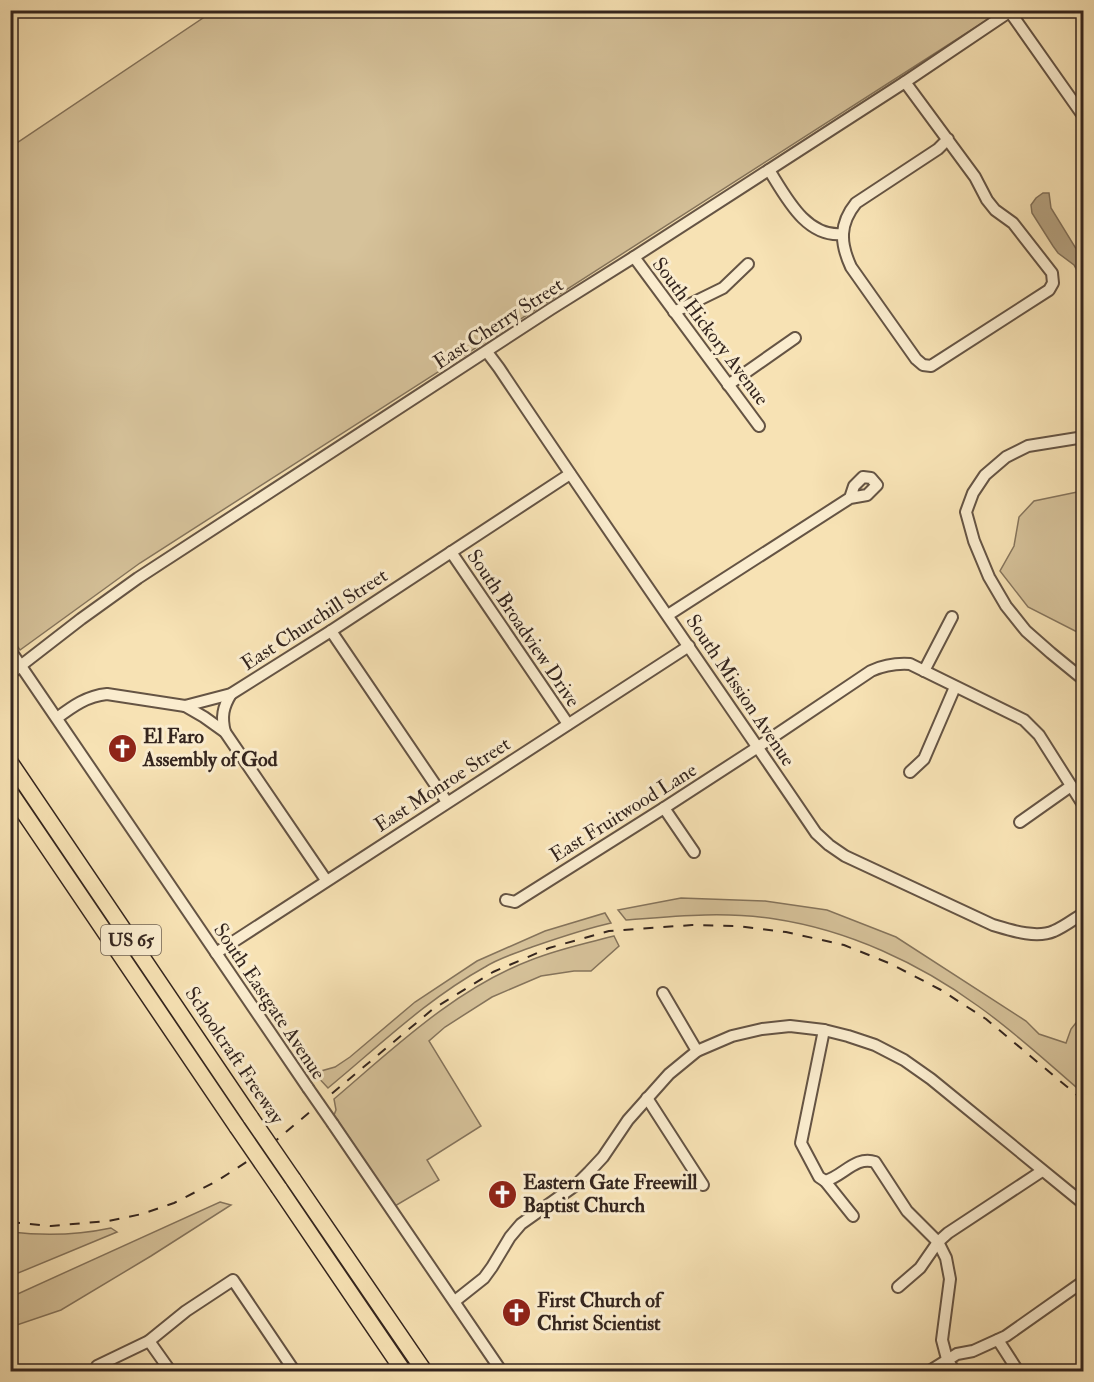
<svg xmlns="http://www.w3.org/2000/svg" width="1094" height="1382" font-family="'IM FELL Double Pica',serif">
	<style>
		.green { fill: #d6c29a; stroke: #85745c; stroke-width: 1.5 }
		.water { fill: #b5a281; stroke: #817059; stroke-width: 1.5 }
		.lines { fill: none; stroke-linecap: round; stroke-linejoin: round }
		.minor-casing { stroke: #655444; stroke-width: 14 }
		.highway-casing { stroke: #34251e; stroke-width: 18 }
		.minor { stroke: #faecce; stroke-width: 10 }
		.highway { stroke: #f7e2b4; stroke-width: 15 }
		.rail { stroke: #34251e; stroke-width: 2; stroke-dasharray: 10 10; stroke-linecap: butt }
		.minor-bridge-casing { stroke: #655444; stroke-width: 14; stroke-linecap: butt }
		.highway-bridge-casing { stroke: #34251e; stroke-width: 18; stroke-linecap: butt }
		.minor-bridge { stroke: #faecce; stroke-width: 10 }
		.highway-bridge { stroke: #f7e2b4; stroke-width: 15 }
		.labels { text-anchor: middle; stroke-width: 6; stroke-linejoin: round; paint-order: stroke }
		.shield { fill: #faecce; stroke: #6f6153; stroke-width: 1.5 }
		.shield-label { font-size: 18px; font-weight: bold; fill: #34251e }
		.street-label { font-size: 20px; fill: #34251e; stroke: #faecce }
		.poi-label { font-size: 20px; font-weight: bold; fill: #34251e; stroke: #faecce; text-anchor: start }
	</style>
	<rect width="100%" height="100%" fill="#f7e2b4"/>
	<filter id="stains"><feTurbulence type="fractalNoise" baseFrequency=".00333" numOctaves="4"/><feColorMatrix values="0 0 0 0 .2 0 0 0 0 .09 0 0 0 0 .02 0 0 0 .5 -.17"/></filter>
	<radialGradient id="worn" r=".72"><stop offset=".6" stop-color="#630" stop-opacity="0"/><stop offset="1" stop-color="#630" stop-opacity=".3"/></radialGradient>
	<!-- green -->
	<g class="green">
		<polygon points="215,10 1001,10 1001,11 140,563 20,650 10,636 11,147"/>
		<polygon points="1082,491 1084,491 1083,635 1028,607 1000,571 1014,546 1019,517 1034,501"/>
		<path d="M681 898 765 901 827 910 896 937 1026 1021 1039 1034 1066 1043 1071 1029 1079 1019 1083 1022V1093C1049 1064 1015 1032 978 1006 919 963 848 930 775 919 726 911 675 916 626 920L618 910Z"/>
		<path d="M605 913 611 923C584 929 558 938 532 947 516 953 499 958 485 967 427 999 379 1046 328 1088L314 1073 335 1067 350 1057 415 1002 477 961 545 931Z"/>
		<path d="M614 936 619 946 591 971H574L541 976 492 997 445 1027 429 1041 481 1126 427 1160 439 1180 395 1206 334 1115 336 1110 334 1099C395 1047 455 989 531 960 558 949 587 943 614 936Z"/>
		<polygon points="220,1202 231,1205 151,1256 61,1310 11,1327 11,1297"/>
		<path d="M111 1228 117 1232 11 1276V1232C44 1236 78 1235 111 1228Z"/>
	</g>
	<!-- water -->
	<polygon class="water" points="1043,193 1049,193 1051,208 1083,260 1083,307 1081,306 1081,278 1074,265 1058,253 1053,246 1032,213 1031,205 1036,198"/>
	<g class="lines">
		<defs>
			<g id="minor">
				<polyline points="1010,12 1084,117"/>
				<path d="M905 82 975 177 987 200 995 210 1013 223 1052 273 1053 283 1049 290 931 366 923 365 916 359 851 267C840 243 839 224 856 203L938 149 948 139"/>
				<path d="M769 170C786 197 806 238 843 234"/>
				<polyline points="634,257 759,426"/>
				<polyline points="674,312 723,288 748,264"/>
				<path d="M487 352 499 368C603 524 711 678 816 833L829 845 845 856 993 925C1010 930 1036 939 1054 931 1064 927 1074 919 1084 913"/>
				<polyline points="728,385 795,338"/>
				<polyline points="1084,437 1028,446 1006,457 985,475 973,493 966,512 974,541 989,577 1006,606 1026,631 1051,653 1084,680"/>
				<polyline points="451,552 568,724"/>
				<polyline points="668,615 850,498 854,486 863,477 871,478 877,485 867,495 850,498"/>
				<polyline points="331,631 447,802"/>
				<polyline points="10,650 308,1088"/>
				<polyline points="924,671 952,617"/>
				<polyline points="10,674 81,619 138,578 551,309 634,257 905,82 1012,10"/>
				<polyline points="185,706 204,717 225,732 326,880"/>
				<path d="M57 718C73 706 87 696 107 694L185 706 231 694 331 631 570 474"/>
				<path d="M225 732C221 717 223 707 231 694"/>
				<polyline points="910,772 924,759 955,687"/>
				<polyline points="664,808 694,852"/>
				<polyline points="1020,822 1071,786"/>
				<path d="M506 900 515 902 664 808 758 747 871 671C884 665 895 663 910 664L1024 720 1039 735 1084 806"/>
				<polyline points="216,953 689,646"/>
				<polyline points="663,993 697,1051"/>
				<polyline points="824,1030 801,1143 819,1177 825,1181 853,1216"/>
				<polyline points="647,1098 703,1185"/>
				<polyline points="333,1124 502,1372"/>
				<path d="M825 1181C842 1177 856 1155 875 1162L907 1211 938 1242 946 1258 950 1279 942 1340 947 1359 955 1372"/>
				<polyline points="898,1287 920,1268 938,1242 948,1233 1042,1171"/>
				<polyline points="455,1301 484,1278 492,1267 510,1237 521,1224 576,1185 589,1172 603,1157 628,1120 669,1074 697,1051 732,1036 762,1029 790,1026 824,1030 848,1036 875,1045 904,1060 931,1079 1084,1204"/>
				<polyline points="998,1340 1018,1371"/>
				<polyline points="149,1341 171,1372"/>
				<polyline points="97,1366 149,1341 186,1311 233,1280 295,1372"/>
				<polyline points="928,1372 957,1354 973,1351 1006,1336 1084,1281"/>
			</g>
			<g id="highway">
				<polyline points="10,762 251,1118"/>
				<polyline points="10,792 237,1127"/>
				<polyline points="293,1179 425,1372"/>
				<polyline points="279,1188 404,1372"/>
			</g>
		</defs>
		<!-- minor casing -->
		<use href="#minor" class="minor-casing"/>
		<!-- highway casing -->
		<use href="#highway" class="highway-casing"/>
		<!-- minor -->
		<use href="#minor" class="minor"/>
		<!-- highway -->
		<use href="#highway" class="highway"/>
		<!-- rail -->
		<polyline class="rail" points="10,1222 51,1226 108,1221 142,1214 174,1203 217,1181 262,1152 433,1009 493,972 549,948 609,931 692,925 736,926 786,932 844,945 891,964 941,990 986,1019 1084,1101"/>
		<defs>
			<polyline id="minor-bridge" points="308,1088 333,1124"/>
			<g id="highway-bridge">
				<polyline points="251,1118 293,1179"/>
				<polyline points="237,1127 279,1188"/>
			</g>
		</defs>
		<!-- minor-bridge casing -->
		<use href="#minor-bridge" class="minor-bridge-casing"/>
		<!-- highway-bridge casing -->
		<use href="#highway-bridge" class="highway-bridge-casing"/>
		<!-- minor-bridge -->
		<use href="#minor-bridge" class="minor-bridge"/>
		<!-- highway-bridge -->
		<use href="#highway-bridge" class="highway-bridge"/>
	</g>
	<!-- icons -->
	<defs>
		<symbol id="church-disc" viewBox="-11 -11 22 22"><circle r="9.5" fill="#8f2418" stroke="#faecce"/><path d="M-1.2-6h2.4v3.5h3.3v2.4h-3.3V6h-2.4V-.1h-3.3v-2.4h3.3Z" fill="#fff"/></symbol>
	</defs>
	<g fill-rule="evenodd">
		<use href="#church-disc" x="106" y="732" width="33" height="33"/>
		<use href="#church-disc" x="486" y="1178" width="33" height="33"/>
		<use href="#church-disc" x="500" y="1296" width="33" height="33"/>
	</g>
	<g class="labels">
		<!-- shield labels -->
		<rect class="shield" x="101" y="925" width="60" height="30" rx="4.5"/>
		<g class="shield-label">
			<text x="131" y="946">US 65</text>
		</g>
		<!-- street labels -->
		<g class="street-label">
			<text transform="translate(498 323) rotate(-33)" y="7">East Cherry Street</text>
			<text transform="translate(711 331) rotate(53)" y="7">South Hickory Avenue</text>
			<text transform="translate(314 619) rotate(-33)" y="7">East Churchill Street</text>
			<text transform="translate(524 628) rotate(56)" y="7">South Broadview Drive</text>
			<text transform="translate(741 690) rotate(56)" y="7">South Mission Avenue</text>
			<text transform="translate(442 784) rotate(-33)" y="7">East Monroe Street</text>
			<text transform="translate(623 812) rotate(-32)" y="7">East Fruitwood Lane</text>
			<text transform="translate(270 1001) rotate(56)" y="7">South Eastgate Avenue</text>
			<text transform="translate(235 1055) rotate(56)" y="7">Schoolcraft Freeway</text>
		</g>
		<!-- poi labels -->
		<g class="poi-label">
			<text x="143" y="743">El Faro<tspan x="143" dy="23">Assembly of God</tspan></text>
			<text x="523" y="1189">Eastern Gate Freewill<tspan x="523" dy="23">Baptist Church</tspan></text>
			<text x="537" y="1307">First Church of<tspan x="537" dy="23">Christ Scientist</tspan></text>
		</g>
	</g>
	<!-- margin -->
	<rect width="1094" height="1382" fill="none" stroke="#f7e2b4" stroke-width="36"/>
	<rect x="12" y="12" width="1070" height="1358" fill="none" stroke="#34251e" stroke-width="3"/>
	<rect x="18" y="18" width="1058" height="1346" fill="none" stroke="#34251e" stroke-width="1.5"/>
	<rect width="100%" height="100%" filter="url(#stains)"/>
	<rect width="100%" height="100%" fill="url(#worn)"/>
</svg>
